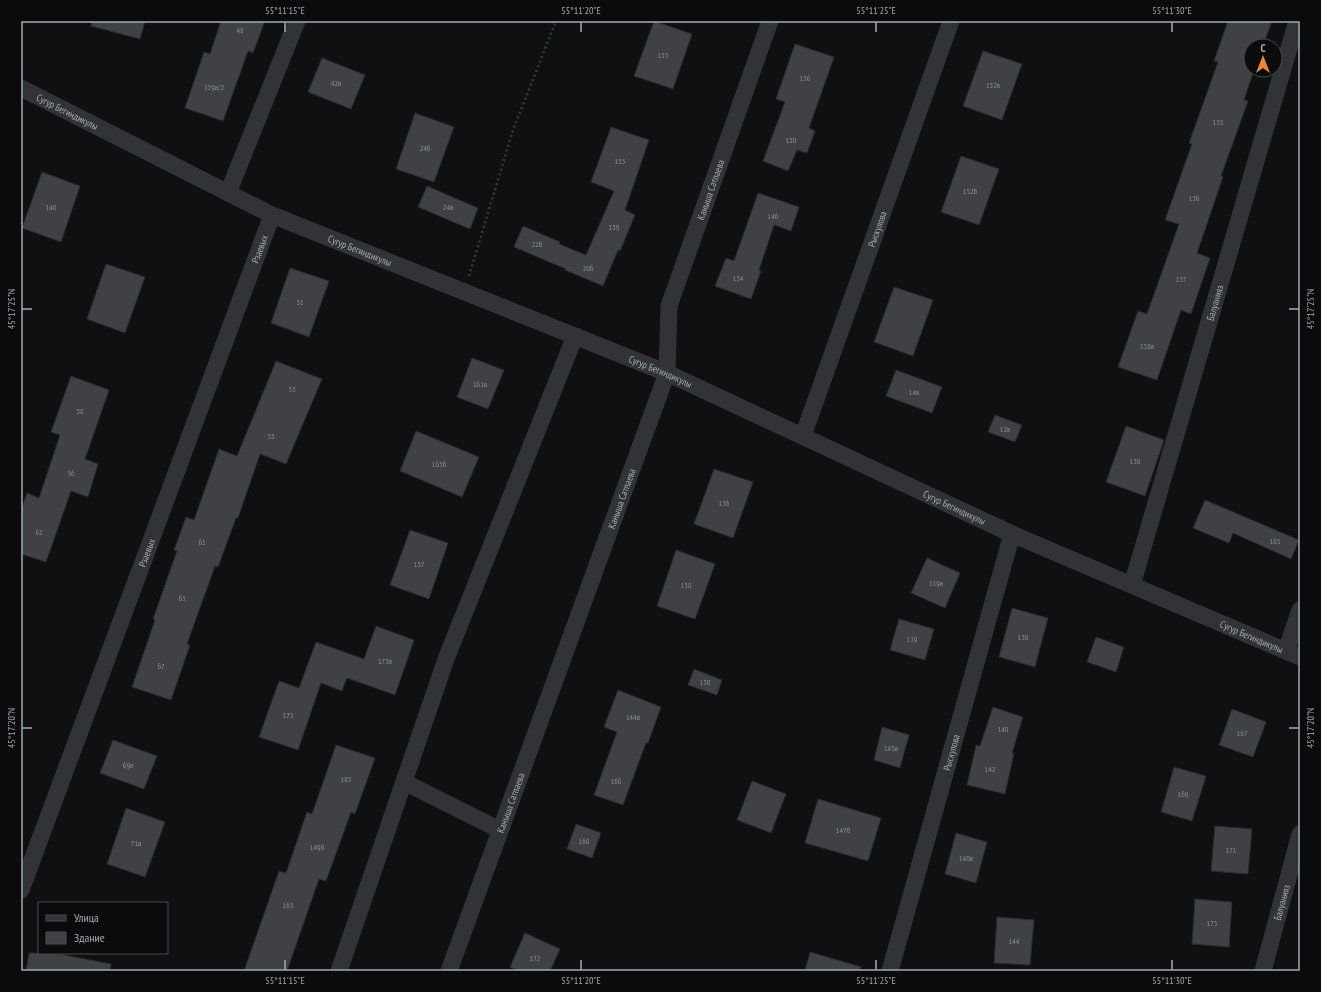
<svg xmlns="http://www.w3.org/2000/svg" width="1321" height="992" font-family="'PT Sans Narrow',sans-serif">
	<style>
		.building { fill: #3f4145; stroke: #2a2b2e }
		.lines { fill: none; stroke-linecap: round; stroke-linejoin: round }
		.path { stroke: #373a3d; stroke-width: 2.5; stroke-dasharray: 2 3; stroke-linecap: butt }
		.minor { stroke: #313336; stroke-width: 17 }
		.ticks { fill: none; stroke: #a2aab2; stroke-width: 1.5 }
		.labels { text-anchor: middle; stroke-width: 3; stroke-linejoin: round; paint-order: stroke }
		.number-label { font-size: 8px; fill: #899097 }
		.street-label { font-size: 10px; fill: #a2aab2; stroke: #0b0b0c }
		.neatline { fill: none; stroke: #a2aab2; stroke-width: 1.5 }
		.ticks-label { font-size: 10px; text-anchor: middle; fill: #a2aab2 }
	</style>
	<rect width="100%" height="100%" fill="#101012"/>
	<!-- building -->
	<g class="building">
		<polygon points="92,21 145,21 140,39 91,26"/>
		<polygon points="221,21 265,21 253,53 248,51 223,121 185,108 204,52 210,54"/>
		<polygon points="654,21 692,34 673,89 634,76"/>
		<polygon points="1228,21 1272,21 1263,46 1251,46 1251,70 1254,70 1244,100 1248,101 1221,176 1223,177 1197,253 1210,258 1191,314 1181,310 1157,380 1118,367 1138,311 1147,314 1179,224 1165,220 1192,144 1189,143 1218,62 1214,61"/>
		<polygon points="795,44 834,57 809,128 815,131 807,153 797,150 788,171 763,161 785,102 776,99"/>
		<polygon points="983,51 1022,64 1002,120 963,106"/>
		<polygon points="322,58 365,75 351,109 308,92"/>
		<polygon points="415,113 454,127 434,182 396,169"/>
		<polygon points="611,127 649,140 625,210 635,215 620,251 618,250 603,286 565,270 566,269 514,247 523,226 560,242 559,244 586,255 614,191 591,182"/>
		<polygon points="961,156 999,169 979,225 941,212"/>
		<polygon points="42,172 80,186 61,242 22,228"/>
		<polygon points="427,186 478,208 470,229 418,207"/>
		<polygon points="758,193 799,207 791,231 774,225 759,270 761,271 751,299 715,286 726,258 734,261"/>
		<polygon points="106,264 145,277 125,333 87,319"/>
		<polygon points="290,268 329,281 309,337 271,323"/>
		<polygon points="894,287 933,300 913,356 874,342"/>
		<polygon points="472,358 504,370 488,409 457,397"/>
		<polygon points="276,361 322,379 286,464 260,454 238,518 236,518 218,567 215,566 187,644 190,645 171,700 132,687 155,620 153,619 177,551 174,550 186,517 194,520 219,449 237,456"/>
		<polygon points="896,370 942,387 932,413 886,396"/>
		<polygon points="71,376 109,390 85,459 98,464 88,497 71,491 46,562 21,554 21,510 27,493 39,498 60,435 51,432"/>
		<polygon points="995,415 1022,425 1015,442 988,432"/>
		<polygon points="1126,426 1164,440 1145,496 1106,482"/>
		<polygon points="416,431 479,457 462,497 400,471"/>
		<polygon points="714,469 753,482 733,538 694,524"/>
		<polygon points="1205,500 1299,540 1291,559 1233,533 1229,543 1193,528"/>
		<polygon points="410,530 448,543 429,599 390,585"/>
		<polygon points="676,550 715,564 695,619 657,606"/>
		<polygon points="927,558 960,573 945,608 911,593"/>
		<polygon points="1012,608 1048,618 1035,667 999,657"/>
		<polygon points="899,619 934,629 925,660 890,650"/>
		<polygon points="376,626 414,640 395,695 347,678 342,691 321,683 298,750 259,737 279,681 299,688 316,642 364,659"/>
		<polygon points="1096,637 1124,647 1116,672 1087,662"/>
		<polygon points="694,669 722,680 717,695 688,685"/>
		<polygon points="618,690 661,707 648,743 646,743 623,805 594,795 617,732 604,727"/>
		<polygon points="993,707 1023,717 1012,753 1014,753 1005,794 967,785 976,745 980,746"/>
		<polygon points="1232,709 1266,722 1253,757 1219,745"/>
		<polygon points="882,727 909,735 900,768 874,760"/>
		<polygon points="113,740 157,756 144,789 100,773"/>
		<polygon points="336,745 375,758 355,814 351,812 326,881 319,879 287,971 244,971 279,871 286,873 307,812 312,814"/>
		<polygon points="1174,767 1206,776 1192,821 1161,812"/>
		<polygon points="752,781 786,794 771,833 737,820"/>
		<polygon points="818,799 881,818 868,861 805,843"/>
		<polygon points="126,808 165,822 145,877 107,864"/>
		<polygon points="576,824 601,833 592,858 567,849"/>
		<polygon points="1215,826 1252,829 1248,874 1211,871"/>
		<polygon points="956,833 987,842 976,883 945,874"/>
		<polygon points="1195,899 1232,902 1229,947 1192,944"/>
		<polygon points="997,917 1034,920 1030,965 994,963"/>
		<polygon points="525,933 560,949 550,971 519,971 510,967"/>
		<polygon points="810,952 861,967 860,971 805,971"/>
		<polygon points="29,953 54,953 111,964 110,971 26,971"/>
	</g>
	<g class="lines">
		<!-- path -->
		<polyline class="path" points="469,276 513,130 556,21"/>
		<!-- minor -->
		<g class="minor">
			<path id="s1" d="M21 88 272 215 667 373 1012 534 1300 657"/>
			<polyline points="228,193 297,21"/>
			<path id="s2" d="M803 436 951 21"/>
			<path id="s3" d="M1132 585 1297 21"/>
			<polyline points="1286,651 1300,610"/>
			<polyline points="404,782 500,830"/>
			<path id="s4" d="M21 890 272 215"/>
			<polyline points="339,971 446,659 575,336"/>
			<path id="s5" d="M449 971 667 373 669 306 770 21"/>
			<path id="s6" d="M890 971 1012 534"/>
			<path id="s7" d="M1263 971 1300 834"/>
		</g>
	</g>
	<!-- ticks -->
	<path class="ticks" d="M285 22V32M581 22V32M876 22V32M1172 22V32M22 309H32M1289 309H1299M22 728H32M1289 728H1299M285 960V970M581 960V970M876 960V970M1172 960V970"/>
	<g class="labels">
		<!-- number labels -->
		<g class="number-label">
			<text x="240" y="33">48</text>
			<text x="663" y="58">153</text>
			<text x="805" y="81">156</text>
			<text x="336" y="86">42в</text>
			<text x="993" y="88">152в</text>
			<text x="214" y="90">139а/2</text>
			<text x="1218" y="125">155</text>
			<text x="791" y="143">150</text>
			<text x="425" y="151">24б</text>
			<text x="620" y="164">155</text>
			<text x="970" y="194">152Б</text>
			<text x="1194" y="201">136</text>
			<text x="51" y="210">140</text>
			<text x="448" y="210">24в</text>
			<text x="773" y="219">146</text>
			<text x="614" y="230">159</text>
			<text x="537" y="247">22б</text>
			<text x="588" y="271">20б</text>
			<text x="738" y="281">134</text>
			<text x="1181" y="282">137</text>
			<text x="300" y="305">51</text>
			<text x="1147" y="349">138а</text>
			<text x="480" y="387">161а</text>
			<text x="292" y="392">53</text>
			<text x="914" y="395">14в</text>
			<text x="80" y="414">58</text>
			<text x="1005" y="432">12в</text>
			<text x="271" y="439">55</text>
			<text x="1135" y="464">138</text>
			<text x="439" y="467">163б</text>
			<text x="71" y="476">56</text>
			<text x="724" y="506">136</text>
			<text x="39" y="535">62</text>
			<text x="1275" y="544">165</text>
			<text x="202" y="545">61</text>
			<text x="419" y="567">157</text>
			<text x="936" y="586">119а</text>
			<text x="686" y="588">158</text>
			<text x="182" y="601">63</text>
			<text x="1023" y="640">138</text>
			<text x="912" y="642">119</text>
			<text x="385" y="664">173а</text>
			<text x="161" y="669">67</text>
			<text x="705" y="685">138</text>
			<text x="288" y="718">173</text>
			<text x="633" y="720">144а</text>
			<text x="1003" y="732">140</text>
			<text x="1242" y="736">167</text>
			<text x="891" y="751">145а</text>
			<text x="128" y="768">69а</text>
			<text x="990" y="772">142</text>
			<text x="346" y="782">185</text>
			<text x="616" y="784">166</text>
			<text x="1183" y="797">169</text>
			<text x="843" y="833">147б</text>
			<text x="584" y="844">168</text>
			<text x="136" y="846">71а</text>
			<text x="317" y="850">149б</text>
			<text x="1231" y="853">171</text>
			<text x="966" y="861">140а</text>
			<text x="288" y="908">163</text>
			<text x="1212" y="926">173</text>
			<text x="1014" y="944">144</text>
			<text x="535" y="961">172</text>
		</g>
		<!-- street labels -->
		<g class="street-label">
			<text dy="4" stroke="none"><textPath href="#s1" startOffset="52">Сугур Бегиндикулы</textPath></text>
			<text dy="4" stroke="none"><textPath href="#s5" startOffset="827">Каныша Сатпаева</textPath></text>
			<text dy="4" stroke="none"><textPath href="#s2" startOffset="220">Рыскулова</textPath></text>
			<text dy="4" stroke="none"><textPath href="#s4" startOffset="684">Рзаевых</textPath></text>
			<text dy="4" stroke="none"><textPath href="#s1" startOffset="376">Сугур Бегиндикулы</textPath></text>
			<text dy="4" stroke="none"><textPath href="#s3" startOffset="294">Балуанияз</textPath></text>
			<text dy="4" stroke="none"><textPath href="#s1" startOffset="700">Сугур Бегиндикулы</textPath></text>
			<text dy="4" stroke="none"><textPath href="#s5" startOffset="503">Каныша Сатпаева</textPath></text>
			<text dy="4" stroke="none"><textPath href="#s1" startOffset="1024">Сугур Бегиндикулы</textPath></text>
			<text dy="4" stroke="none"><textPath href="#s4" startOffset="360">Рзаевых</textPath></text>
			<text dy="4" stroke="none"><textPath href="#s1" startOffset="1348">Сугур Бегиндикулы</textPath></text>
			<text dy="4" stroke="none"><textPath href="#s6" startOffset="227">Рыскулова</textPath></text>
			<text dy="4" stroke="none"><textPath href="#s5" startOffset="179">Каныша Сатпаева</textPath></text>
			<text dy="4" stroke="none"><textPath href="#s7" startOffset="71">Балуанияз</textPath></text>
		</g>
	</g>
	<!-- border -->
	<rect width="1321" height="992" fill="none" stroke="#0b0b0c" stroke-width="44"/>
	<!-- legend -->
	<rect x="38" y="902" width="130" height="52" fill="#0b0b0c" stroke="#474b4e"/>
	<rect x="46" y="915" width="20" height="6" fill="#313336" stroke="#474b4e"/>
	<text x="74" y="922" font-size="12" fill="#a2aab2">Улица</text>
	<rect x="46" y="932" width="20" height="12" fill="#3f4145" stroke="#474b4e"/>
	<text x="74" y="942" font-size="12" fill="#a2aab2">Здание</text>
	<!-- north arrow -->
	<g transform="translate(1263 58)"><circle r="19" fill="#0b0b0c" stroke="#474b4e"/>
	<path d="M0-3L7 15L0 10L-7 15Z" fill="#ec862e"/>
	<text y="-6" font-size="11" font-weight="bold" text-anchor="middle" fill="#a2aab2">С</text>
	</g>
	<rect x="22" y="22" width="1277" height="948" class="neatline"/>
	<g class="ticks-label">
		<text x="285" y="14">55°11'15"E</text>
		<text x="581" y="14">55°11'20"E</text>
		<text x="876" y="14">55°11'25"E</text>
		<text x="1172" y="14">55°11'30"E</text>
		<text transform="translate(11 309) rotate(-90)" y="4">45°17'25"N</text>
		<text transform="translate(1310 309) rotate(-90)" y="4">45°17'25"N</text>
		<text transform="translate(11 728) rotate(-90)" y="4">45°17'20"N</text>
		<text transform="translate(1310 728) rotate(-90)" y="4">45°17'20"N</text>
		<text x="285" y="984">55°11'15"E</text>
		<text x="581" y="984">55°11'20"E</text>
		<text x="876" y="984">55°11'25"E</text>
		<text x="1172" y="984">55°11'30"E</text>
	</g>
</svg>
